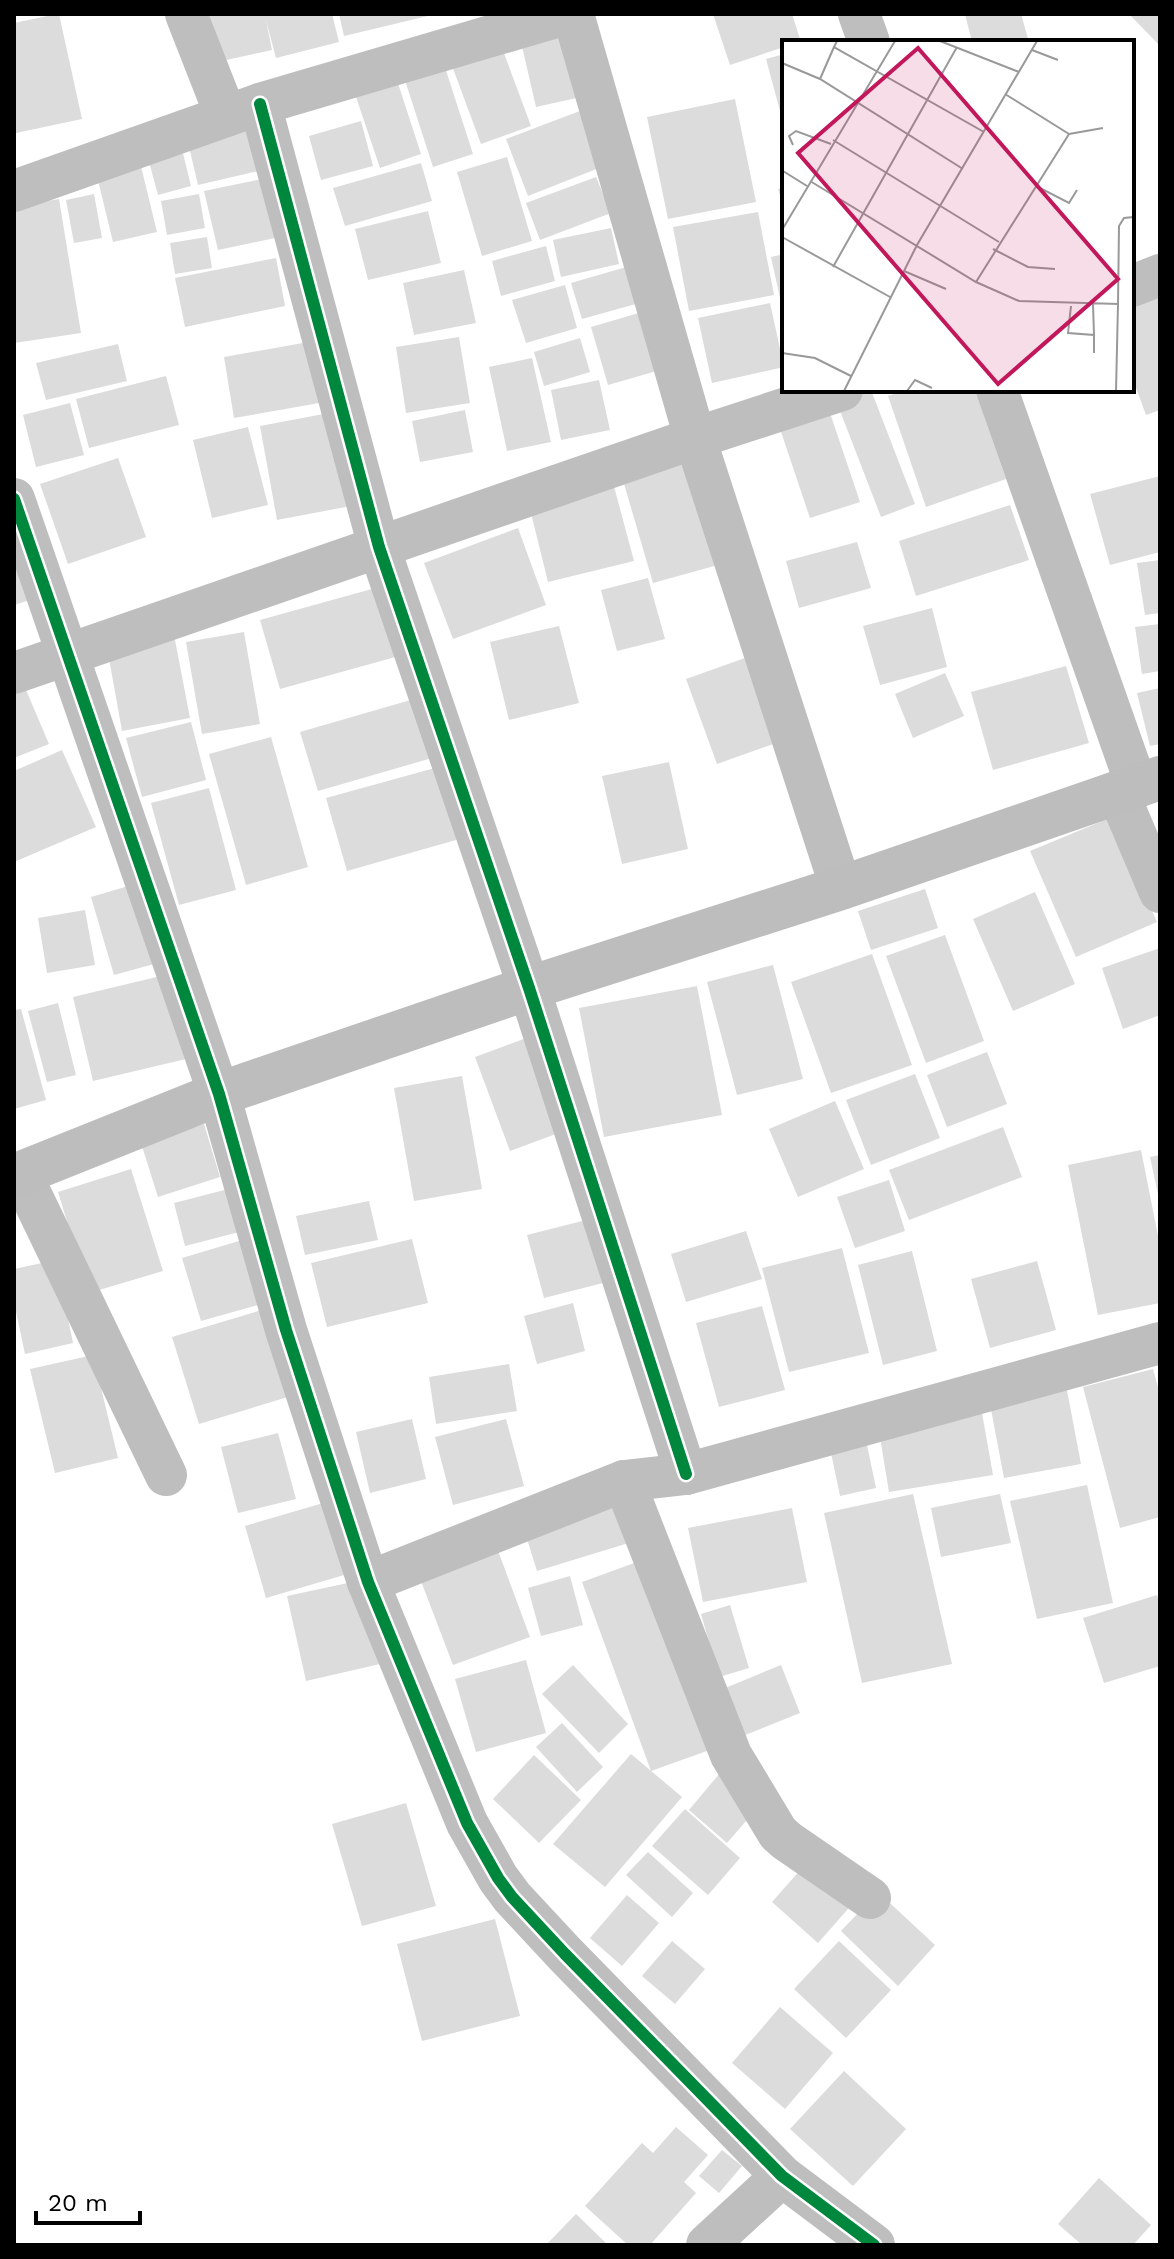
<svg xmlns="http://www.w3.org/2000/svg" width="1174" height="2259" font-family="'Work Sans',sans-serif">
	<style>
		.building { fill: #dcdcdc }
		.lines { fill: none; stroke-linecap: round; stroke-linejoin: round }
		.minor { stroke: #bebebe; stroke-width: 42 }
		.highway { stroke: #bdbdbd; stroke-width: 44 }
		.cycleway-casing { stroke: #fff; stroke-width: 17 }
		.cycleway { stroke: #00873e; stroke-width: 12 }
		.inset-road { fill: none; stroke: #999; stroke-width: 2 }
		.view { fill: #c2185b; fill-opacity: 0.15; stroke: #c2185b; stroke-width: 4 }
		.inset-edge { fill: none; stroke: #000; stroke-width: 4 }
	</style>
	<rect width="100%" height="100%" fill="#fff"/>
	<!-- building -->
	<g class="building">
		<polygon points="57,14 59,14 82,119 16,133 14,123 14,23"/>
		<polygon points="206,14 332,14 339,42 276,58 266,20 272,50 217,62"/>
		<polygon points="339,14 432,14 432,15 344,36"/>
		<polygon points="713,14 792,14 801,42 784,42 784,47 730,65"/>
		<polygon points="965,14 1021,14 1029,42 972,42"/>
		<polygon points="1129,14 1160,14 1160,46"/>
		<polygon points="575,29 590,95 536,107 521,42"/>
		<polygon points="498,37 531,126 481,144 448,55"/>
		<polygon points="784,54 784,122 783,122 766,59"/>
		<polygon points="442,58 473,154 433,167 402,71"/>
		<polygon points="394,71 421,154 380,168 352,85"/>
		<polygon points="735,99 756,202 668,219 647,117"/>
		<polygon points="593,106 614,162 528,196 506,139"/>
		<polygon points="251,119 263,170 198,185 186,134"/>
		<polygon points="361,121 373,166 321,180 309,136"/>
		<polygon points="182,149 191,186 158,195 148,158"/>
		<polygon points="138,154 157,232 113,242 94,164"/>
		<polygon points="507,157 532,241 482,256 457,172"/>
		<polygon points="421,163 432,201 345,226 333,188"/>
		<polygon points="596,177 611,213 540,240 526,203"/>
		<polygon points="262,179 275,238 218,250 204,191"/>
		<polygon points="784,187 784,207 778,189"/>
		<polygon points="94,194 102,238 74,243 66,200"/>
		<polygon points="199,194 205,228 167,235 161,201"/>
		<polygon points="59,199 81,333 14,343 14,207"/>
		<polygon points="428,211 441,263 368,280 355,229"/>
		<polygon points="758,212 774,295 689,311 673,227"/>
		<polygon points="611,228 619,264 561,277 553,240"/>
		<polygon points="207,237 212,268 175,274 170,243"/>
		<polygon points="546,246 555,281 501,296 492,261"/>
		<polygon points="784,254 784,297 780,298 771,257"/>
		<polygon points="276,258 285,306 185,327 175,278"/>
		<polygon points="633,265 643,302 582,319 571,283"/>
		<polygon points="464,270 476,323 414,335 403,283"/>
		<polygon points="565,285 577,328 526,343 512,300"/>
		<polygon points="1160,292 1160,410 1146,415 1132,377 1132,302"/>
		<polygon points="770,303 784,367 712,383 698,318"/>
		<polygon points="649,310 667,368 608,385 591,327"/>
		<polygon points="459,337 470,403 406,413 396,347"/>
		<polygon points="580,338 590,372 544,386 534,352"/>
		<polygon points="314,341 325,402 234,418 224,357"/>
		<polygon points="118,344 127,381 46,400 36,363"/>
		<polygon points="532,358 551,442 507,451 489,367"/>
		<polygon points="166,376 179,425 89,448 76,399"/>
		<polygon points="599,380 610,430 561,440 551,390"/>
		<polygon points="871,390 915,504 881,517 837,403"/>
		<polygon points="906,390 975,390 1006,479 926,507 888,396"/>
		<polygon points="826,401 860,502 810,518 776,417"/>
		<polygon points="70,403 84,455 36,467 23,415"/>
		<polygon points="465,410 473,452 420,462 412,421"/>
		<polygon points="334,412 351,506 277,520 260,426"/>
		<polygon points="248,427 268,505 212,518 193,440"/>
		<polygon points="693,449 725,563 653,583 620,470"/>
		<polygon points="118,458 146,537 68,564 40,484"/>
		<polygon points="1160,476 1160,552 1110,565 1090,494"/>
		<polygon points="612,479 634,561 548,582 528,501"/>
		<polygon points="1010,505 1029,560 916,596 899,541"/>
		<polygon points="518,528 546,605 453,639 424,563"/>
		<polygon points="857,542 871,588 799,608 786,561"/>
		<polygon points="14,548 30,600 14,605"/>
		<polygon points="1160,560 1160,613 1145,615 1137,563"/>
		<polygon points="648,578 665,639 617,651 601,590"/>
		<polygon points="379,587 399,656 280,689 260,620"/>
		<polygon points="932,608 947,667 880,685 863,626"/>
		<polygon points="1160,624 1160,671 1142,674 1135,627"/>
		<polygon points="559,626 579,703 509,720 490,642"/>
		<polygon points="244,632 260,724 202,734 186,642"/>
		<polygon points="174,635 190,718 122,731 107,647"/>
		<polygon points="745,658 776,743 717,764 686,679"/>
		<polygon points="1066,666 1089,743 993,770 971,692"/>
		<polygon points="945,673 964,716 913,738 895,694"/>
		<polygon points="23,683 49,744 14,758 14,687"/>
		<polygon points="1160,688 1160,744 1150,746 1137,693"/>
		<polygon points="421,697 439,756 318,791 300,732"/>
		<polygon points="191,722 206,780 142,797 126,738"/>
		<polygon points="271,737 308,867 246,885 209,754"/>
		<polygon points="62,750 96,827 14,862 14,771"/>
		<polygon points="669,762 688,849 622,864 602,776"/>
		<polygon points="442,766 463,838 347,871 326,798"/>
		<polygon points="209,788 236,890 179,905 151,803"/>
		<polygon points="1112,817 1157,922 1076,957 1030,851"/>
		<polygon points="142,882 165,961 114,975 91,897"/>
		<polygon points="925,889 938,928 871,950 858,911"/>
		<polygon points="1035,892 1075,984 1013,1011 973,919"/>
		<polygon points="85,910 95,965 47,973 38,918"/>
		<polygon points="945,935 984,1041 926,1063 886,956"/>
		<polygon points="1160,948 1160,1015 1123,1029 1102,968"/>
		<polygon points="872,954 912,1065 831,1093 791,982"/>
		<polygon points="773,965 803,1079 737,1095 707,982"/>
		<polygon points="165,975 186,1059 93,1081 73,997"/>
		<polygon points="697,986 722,1115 604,1137 579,1008"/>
		<polygon points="58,1003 76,1075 47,1082 28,1011"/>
		<polygon points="21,1009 46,1100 14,1109 14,1010"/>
		<polygon points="529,1037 564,1131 510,1151 475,1057"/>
		<polygon points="987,1052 1007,1104 947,1127 927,1075"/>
		<polygon points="915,1074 940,1138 871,1165 846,1100"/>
		<polygon points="462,1076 482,1189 414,1201 394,1088"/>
		<polygon points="835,1101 864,1169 798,1197 769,1129"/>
		<polygon points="204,1124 220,1177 158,1197 141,1143"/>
		<polygon points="1003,1127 1022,1177 909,1220 889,1170"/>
		<polygon points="1141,1150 1160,1246 1160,1303 1098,1315 1068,1165"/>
		<polygon points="1160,1155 1160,1199 1159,1199 1150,1157"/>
		<polygon points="131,1169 163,1271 89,1293 58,1192"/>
		<polygon points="889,1180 905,1231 855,1248 837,1197"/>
		<polygon points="236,1187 247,1230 185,1246 174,1203"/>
		<polygon points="369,1201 378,1240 305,1255 296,1216"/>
		<polygon points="590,1219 607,1282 544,1298 527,1235"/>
		<polygon points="746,1231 762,1279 686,1302 671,1254"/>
		<polygon points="249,1238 268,1302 201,1321 182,1258"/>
		<polygon points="412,1239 428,1303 327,1327 311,1263"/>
		<polygon points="842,1248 869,1353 789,1372 762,1268"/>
		<polygon points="912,1251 937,1351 883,1365 858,1265"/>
		<polygon points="56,1260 73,1343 25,1354 14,1302 14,1269"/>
		<polygon points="1037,1261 1056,1330 990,1348 971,1279"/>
		<polygon points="573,1303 585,1351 537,1364 524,1316"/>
		<polygon points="762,1306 785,1390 719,1407 696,1323"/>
		<polygon points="265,1309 291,1396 199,1424 172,1337"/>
		<polygon points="93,1355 118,1458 55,1473 30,1369"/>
		<polygon points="509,1364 517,1411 436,1424 429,1377"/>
		<polygon points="1153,1369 1160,1395 1160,1517 1120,1528 1083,1387"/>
		<polygon points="1066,1385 1081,1464 1004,1478 989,1399"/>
		<polygon points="982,1413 993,1475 889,1492 879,1431"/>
		<polygon points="412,1419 426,1479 370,1493 356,1432"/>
		<polygon points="506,1419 524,1486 453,1505 435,1437"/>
		<polygon points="278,1433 296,1499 238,1513 221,1447"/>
		<polygon points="866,1440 876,1488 840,1496 830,1448"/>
		<polygon points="1087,1485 1113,1603 1037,1619 1010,1501"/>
		<polygon points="913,1494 952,1664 862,1683 824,1513"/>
		<polygon points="1000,1494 1011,1543 941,1557 931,1508"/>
		<polygon points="618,1497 632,1542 537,1571 523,1526"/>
		<polygon points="330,1501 351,1573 266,1598 245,1526"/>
		<polygon points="792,1508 807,1582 703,1602 688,1528"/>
		<polygon points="494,1540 530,1637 453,1665 416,1568"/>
		<polygon points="648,1558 718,1747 651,1771 582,1582"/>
		<polygon points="570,1576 583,1625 541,1636 528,1588"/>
		<polygon points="362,1580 380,1664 306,1681 287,1596"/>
		<polygon points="1157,1595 1160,1605 1160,1666 1104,1683 1083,1618"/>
		<polygon points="730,1605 749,1668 719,1677 701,1614"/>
		<polygon points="526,1660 546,1733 476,1752 455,1679"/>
		<polygon points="573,1665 628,1724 599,1753 542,1694"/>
		<polygon points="781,1665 800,1713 738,1738 718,1691"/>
		<polygon points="562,1723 603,1767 577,1792 536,1747"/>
		<polygon points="631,1754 682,1797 605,1887 553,1844"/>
		<polygon points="534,1755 581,1800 539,1843 493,1799"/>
		<polygon points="720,1773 759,1806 727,1843 689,1810"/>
		<polygon points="406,1803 436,1906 362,1926 332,1824"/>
		<polygon points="685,1809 740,1858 708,1895 652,1846"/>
		<polygon points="648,1852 693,1893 672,1917 626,1875"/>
		<polygon points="809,1860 855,1901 818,1943 772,1902"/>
		<polygon points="878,1892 935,1945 898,1986 841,1931"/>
		<polygon points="627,1895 659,1923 622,1966 590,1938"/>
		<polygon points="495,1919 520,2016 422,2041 397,1944"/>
		<polygon points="672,1941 705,1969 675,2004 642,1976"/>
		<polygon points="839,1941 891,1990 846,2038 794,1989"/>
		<polygon points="780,2007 833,2053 785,2109 732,2063"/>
		<polygon points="844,2071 906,2129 853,2186 790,2129"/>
		<polygon points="676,2127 708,2155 684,2182 696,2193 650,2245 628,2245 585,2206 642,2143 653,2153"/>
		<polygon points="722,2150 742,2166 719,2193 699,2176"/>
		<polygon points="1099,2178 1151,2225 1133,2245 1082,2245 1058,2224"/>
		<polygon points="576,2214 608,2245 546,2245"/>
	</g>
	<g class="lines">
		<!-- minor -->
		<g class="minor">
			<polyline points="186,14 226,116"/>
			<polyline points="573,14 695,438 841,888"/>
			<polyline points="859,14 869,42"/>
			<polyline points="260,104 379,547 529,988 686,1474"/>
			<polyline points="14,191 260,104 566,14"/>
			<polyline points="1132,286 1160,275"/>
			<polyline points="997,390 1137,787"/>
			<polyline points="14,499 219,1094 286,1330 368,1582 467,1823 498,1878 512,1897 565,1954 782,2176 874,2245"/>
			<polyline points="14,673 695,438 842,390"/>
			<polyline points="1118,793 1160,892"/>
			<polyline points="21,1174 166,1475"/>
			<polyline points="624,1481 731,1755 778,1833 787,1841 870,1898"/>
			<polyline points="368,1582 624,1481 686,1474 1160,1343"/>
			<polyline points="707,2245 782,2176"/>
		</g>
		<!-- highway -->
		<polyline class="highway" points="14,1176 219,1094 529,988 841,888 1160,778"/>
		<defs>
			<g id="cycleway">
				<polyline points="260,104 379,547 529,988 686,1474"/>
				<polyline points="14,499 219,1094 286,1330 368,1582 467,1823 498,1878 512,1897 565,1954 782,2176 874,2245"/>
			</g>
		</defs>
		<!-- cycleway casing -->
		<use href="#cycleway" class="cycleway-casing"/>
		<!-- cycleway -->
		<use href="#cycleway" class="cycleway"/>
	</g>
	<!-- overview -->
	<g transform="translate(782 40)">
		<rect width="352" height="352" fill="#fff"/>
		<path class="inset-road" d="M55 1 52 7 202 92M158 1 237 32M250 10 276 20M0 23 38 39 181 129M38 39 52 7M287 94 321 88M51 100 217 202M11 105 7 96 14 91 49 104M1 131 25 146M28 141 194 242 237 261 336 264 337 186 342 178 352 177M254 146 287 163 295 150M0 190 113 1M0 197 108 257M211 209 246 227 273 229M51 227 175 7M122 231 164 249M194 242 287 94 223 54M311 264 312 295M289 266 286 293 312 295V313M0 313 33 318 69 336M62 351 135 205 255 1M125 351 133 340 150 348M334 351 336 264"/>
		<path class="view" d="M136 8 336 239 216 344 16 113Z"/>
		<rect width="352" height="352" class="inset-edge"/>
	</g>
	<!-- border -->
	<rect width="1174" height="2259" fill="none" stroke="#000000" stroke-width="32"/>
	<!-- scale -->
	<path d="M36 2211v12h104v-12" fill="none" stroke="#000000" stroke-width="4"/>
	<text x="48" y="2211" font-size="24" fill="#000000" stroke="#ffffff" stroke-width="6" paint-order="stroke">20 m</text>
</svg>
